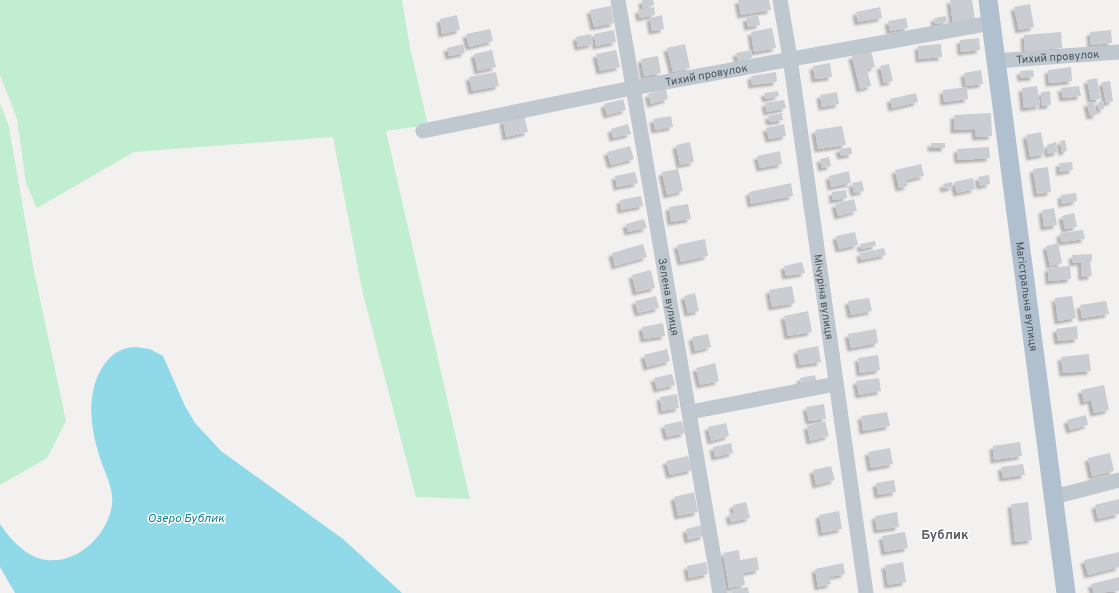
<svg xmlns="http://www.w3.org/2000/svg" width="1119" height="593" font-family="Overpass,sans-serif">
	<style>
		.green { fill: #c1eed1 }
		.water { fill: #90d9e9 }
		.building { fill: #cacdd2; filter: url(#shadow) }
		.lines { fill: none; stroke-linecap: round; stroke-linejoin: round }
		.minor { stroke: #bfc8ce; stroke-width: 15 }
		.major { stroke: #b1c0ce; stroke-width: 19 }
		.labels { text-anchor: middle; stroke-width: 3; stroke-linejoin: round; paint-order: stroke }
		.street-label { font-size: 11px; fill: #49545d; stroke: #fff }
		.water-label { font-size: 12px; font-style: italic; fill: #128098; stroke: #fff }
		.quarter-label { font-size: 13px; font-weight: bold; fill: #5d6165; stroke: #fff }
	</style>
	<defs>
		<filter id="shadow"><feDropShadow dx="-3.5" dy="3.5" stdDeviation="1" flood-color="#0004"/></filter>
	</defs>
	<rect width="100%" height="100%" fill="#f3f0f0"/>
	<!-- green -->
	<g class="green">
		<polygon points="0,0 402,0 410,48 428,125 386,131 470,499 416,497 362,290 333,137 134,152 37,208 26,183 17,119 0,75"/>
		<polygon points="0,103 9,127 34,271 66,421 47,458 0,485"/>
	</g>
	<!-- water -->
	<path class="water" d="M136 347 150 349 163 356 185 406 195 423 221 451 343 539 402 593H15L0 567V524C8 536 21 551 35 557 70 571 107 539 112 505 114 490 106 475 101 461 91 431 85 396 102 368 111 354 119 348 136 347Z"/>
	<!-- building -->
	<g class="building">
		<polygon points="642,0 653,0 654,5 643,8"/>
		<polygon points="738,0 769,0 771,10 741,15"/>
		<polygon points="950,0 972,0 975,19 953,23"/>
		<polygon points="1030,4 1034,27 1019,30 1014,7"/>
		<polygon points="611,6 614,23 594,27 590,10"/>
		<polygon points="654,7 655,15 640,18 638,10"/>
		<polygon points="880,7 882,18 858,22 856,12"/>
		<polygon points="457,15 460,30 442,34 440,19"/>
		<polygon points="662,15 664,29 652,31 650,18"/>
		<polygon points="758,15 760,25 748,27 746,18"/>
		<polygon points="946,16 947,22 935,24 934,18"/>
		<polygon points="906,18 908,28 890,31 888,21"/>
		<polygon points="772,28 776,48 754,52 751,32"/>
		<polygon points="490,29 493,41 469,47 466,34"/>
		<polygon points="614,30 616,42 596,46 594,34"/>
		<polygon points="1111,30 1112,43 1091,45 1090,32"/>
		<polygon points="1061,32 1062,48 1025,51 1024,35"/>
		<polygon points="591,34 593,44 578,47 576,37"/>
		<polygon points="979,38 980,50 961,52 960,40"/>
		<polygon points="463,44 465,53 449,56 447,48"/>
		<polygon points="685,44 690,68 673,72 667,48"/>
		<polygon points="941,44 942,57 919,59 918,46"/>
		<polygon points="492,50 496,67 478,71 474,54"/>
		<polygon points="616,50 620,67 600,71 596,54"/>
		<polygon points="751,50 752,58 738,61 736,53"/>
		<polygon points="871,51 875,67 867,69 871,86 860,89 852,56"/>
		<polygon points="658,56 661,73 644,76 641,59"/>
		<polygon points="830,63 832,77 815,79 813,66"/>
		<polygon points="889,64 893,81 884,83 880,66"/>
		<polygon points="1071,67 1072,81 1049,83 1048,70"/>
		<polygon points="981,70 983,84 966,86 964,73"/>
		<polygon points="1033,70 1034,77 1021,78 1020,71"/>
		<polygon points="496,72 499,86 472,91 469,77"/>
		<polygon points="776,72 777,82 752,85 751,76"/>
		<polygon points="1097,78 1100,99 1091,100 1087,80"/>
		<polygon points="1110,81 1113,101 1106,103 1102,82"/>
		<polygon points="1037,86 1040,106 1024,108 1022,88"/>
		<polygon points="1079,86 1081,96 1063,98 1061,88"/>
		<polygon points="967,87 968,99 944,102 943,90"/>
		<polygon points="666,89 668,99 651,104 648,94"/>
		<polygon points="778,91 779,96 766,99 764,93"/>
		<polygon points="1050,91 1051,105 1042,106 1041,92"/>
		<polygon points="837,92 839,104 822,107 820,95"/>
		<polygon points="916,93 918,102 892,108 890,99"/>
		<polygon points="623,99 626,110 607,115 604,104"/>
		<polygon points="784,100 786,108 767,112 765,103"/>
		<polygon points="1103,101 1104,109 1099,110 1098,102"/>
		<polygon points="1094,102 1097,115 1090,116 1087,103"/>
		<polygon points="782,113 783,120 770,122 768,116"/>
		<polygon points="991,113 992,136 976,137 975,129 954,130 954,115"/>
		<polygon points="524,115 528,132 506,137 503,120"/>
		<polygon points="671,116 673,127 655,130 653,119"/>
		<polygon points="628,124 631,134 613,138 611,129"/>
		<polygon points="784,124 786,136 769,139 766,128"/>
		<polygon points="842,126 846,145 818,149 815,130"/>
		<polygon points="1041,132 1045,154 1030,157 1026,135"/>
		<polygon points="1065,140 1067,151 1062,152 1060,141"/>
		<polygon points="690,142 694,162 680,165 676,145"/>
		<polygon points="1056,142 1058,152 1048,154 1047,145"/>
		<rect x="931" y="143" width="14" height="5"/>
		<polygon points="630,146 634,159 611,165 607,152"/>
		<polygon points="851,147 852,154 841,156 839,149"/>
		<polygon points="989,147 990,158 958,160 957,149"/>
		<polygon points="780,151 782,164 760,168 757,156"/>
		<polygon points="829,157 831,166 822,168 820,159"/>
		<polygon points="1072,162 1073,170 1060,172 1059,163"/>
		<polygon points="921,164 924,176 906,180 908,186 899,188 895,170"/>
		<polygon points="1048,167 1051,192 1037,194 1033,169"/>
		<polygon points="678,169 683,191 667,195 662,172"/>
		<polygon points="849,171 851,183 831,187 829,176"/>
		<polygon points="635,172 638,183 617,187 615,176"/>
		<polygon points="989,175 990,184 980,186 978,177"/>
		<polygon points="973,178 975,189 957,193 954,182"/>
		<polygon points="862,181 864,191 854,193 852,183"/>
		<polygon points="952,182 953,187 944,189 943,184"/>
		<polygon points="791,183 793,196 751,204 749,192"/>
		<polygon points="846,190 847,198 833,200 832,192"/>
		<polygon points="1076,193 1077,201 1062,204 1061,195"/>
		<polygon points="641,196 643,206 621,210 620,200"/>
		<polygon points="854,199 857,211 838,216 835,204"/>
		<polygon points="688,204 691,219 671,222 669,207"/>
		<polygon points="1054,208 1057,225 1044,227 1042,210"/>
		<polygon points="1074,213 1077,227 1065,229 1062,216"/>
		<polygon points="644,219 647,228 628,232 626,224"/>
		<polygon points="1083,230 1085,239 1061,242 1060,233"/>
		<polygon points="855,232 858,245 839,249 836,236"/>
		<polygon points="705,239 708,256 681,262 677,245"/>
		<polygon points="875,241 876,246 861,249 860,244"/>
		<polygon points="1058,243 1062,263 1050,266 1046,246"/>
		<polygon points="643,244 647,257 615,266 612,253"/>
		<polygon points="884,248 886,255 861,260 860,253"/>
		<polygon points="1092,254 1092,261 1090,261 1092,276 1082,277 1081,262 1073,263 1072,255"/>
		<polygon points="802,262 805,273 786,276 784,266"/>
		<polygon points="1070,266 1071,279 1049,281 1048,268"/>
		<polygon points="651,270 655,288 636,292 632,275"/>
		<polygon points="792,286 795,303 772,307 769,290"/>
		<polygon points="695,293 699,311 688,313 684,296"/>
		<polygon points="656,296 659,308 638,313 635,301"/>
		<polygon points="1072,296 1076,318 1058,321 1055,298"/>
		<polygon points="869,298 872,311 851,315 848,301"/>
		<polygon points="1106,301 1109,314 1082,318 1080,305"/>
		<polygon points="808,311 812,332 788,336 784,316"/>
		<polygon points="663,323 665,336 644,339 642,327"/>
		<polygon points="1077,326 1078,339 1058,341 1056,329"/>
		<polygon points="876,329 878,343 851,348 848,334"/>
		<polygon points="708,334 711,347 695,351 692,337"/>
		<polygon points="818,346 821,362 800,365 797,350"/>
		<polygon points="667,349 670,361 647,367 644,355"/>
		<polygon points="1089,354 1091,371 1063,373 1061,357"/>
		<polygon points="878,355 880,370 860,373 858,358"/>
		<polygon points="715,363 719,381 700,385 696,368"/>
		<polygon points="672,374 675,385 657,389 654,378"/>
		<polygon points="815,375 817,384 802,387 800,378"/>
		<polygon points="879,378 881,391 859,395 856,381"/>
		<polygon points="1104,385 1109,410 1094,413 1091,400 1084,402 1081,390"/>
		<polygon points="677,394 679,408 662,411 660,397"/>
		<polygon points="824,404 826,419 809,421 806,407"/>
		<polygon points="887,412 890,426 863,431 861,416"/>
		<polygon points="1086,415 1088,425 1070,430 1067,420"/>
		<polygon points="682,421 685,433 667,437 664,425"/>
		<polygon points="825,421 829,436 810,441 807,426"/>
		<polygon points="726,423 729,436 711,441 708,427"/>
		<polygon points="1020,442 1022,456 994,460 993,446"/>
		<polygon points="731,443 733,453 715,457 713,447"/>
		<polygon points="890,448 893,464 871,468 868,452"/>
		<polygon points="1110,453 1114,471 1092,476 1088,458"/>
		<polygon points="688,456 692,470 670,475 666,461"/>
		<polygon points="1023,464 1025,475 1003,478 1001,467"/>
		<polygon points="831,466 835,480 816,485 813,470"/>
		<polygon points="894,480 896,492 878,495 876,483"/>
		<polygon points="694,492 698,512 678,516 674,497"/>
		<polygon points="1119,499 1119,514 1098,519 1095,505"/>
		<polygon points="746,502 750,518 731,522 729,514 734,513 733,505"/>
		<polygon points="1028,502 1032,540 1015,542 1011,504"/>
		<polygon points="839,511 842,529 822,533 819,515"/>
		<polygon points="897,512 899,527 877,530 875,516"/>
		<polygon points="702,525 704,536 688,540 686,529"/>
		<polygon points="905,532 908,548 885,552 882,536"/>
		<polygon points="739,550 740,560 757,557 759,570 743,573 745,585 729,588 723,553"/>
		<polygon points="1119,552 1119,567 1088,575 1084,560"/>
		<polygon points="706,562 708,574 689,578 687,566"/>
		<polygon points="903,562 906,582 888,585 885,565"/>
		<polygon points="843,563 845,574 829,577 831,584 818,587 815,569"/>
		<polygon points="1119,577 1119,591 1094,593 1091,584"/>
		<polygon points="748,587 749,593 732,593 731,590"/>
	</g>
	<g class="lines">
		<!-- minor -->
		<g class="minor">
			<path id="s1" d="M618 0 720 593"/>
			<path id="s2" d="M780 0 790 58 866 593"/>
			<path id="s3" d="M996 61 1119 52"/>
			<path id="s4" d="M423 131 632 88 991 23"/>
			<polyline points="690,412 836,384"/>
			<polyline points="1054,497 1119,480"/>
		</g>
		<!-- major -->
		<path class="major" id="s5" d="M988 0 1066 593"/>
	</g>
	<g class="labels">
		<!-- street labels -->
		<g class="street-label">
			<text dy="4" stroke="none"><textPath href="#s3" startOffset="62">Тихий провулок</textPath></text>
			<text dy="4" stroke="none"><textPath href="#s4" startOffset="289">Тихий провулок</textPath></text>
			<text dy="4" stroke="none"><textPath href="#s1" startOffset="301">Зелена вулиця</textPath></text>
			<text dy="4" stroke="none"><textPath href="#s2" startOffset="300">Мічуріна вулиця</textPath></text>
			<text dy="4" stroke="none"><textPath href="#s5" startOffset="299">Магістральна вулиця</textPath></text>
		</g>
		<!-- water labels -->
		<g class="water-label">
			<text x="186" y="522">Озеро Бублик</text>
		</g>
		<!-- quarter labels -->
		<g class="quarter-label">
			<text x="945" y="539">Бублик</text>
		</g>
	</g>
</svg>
